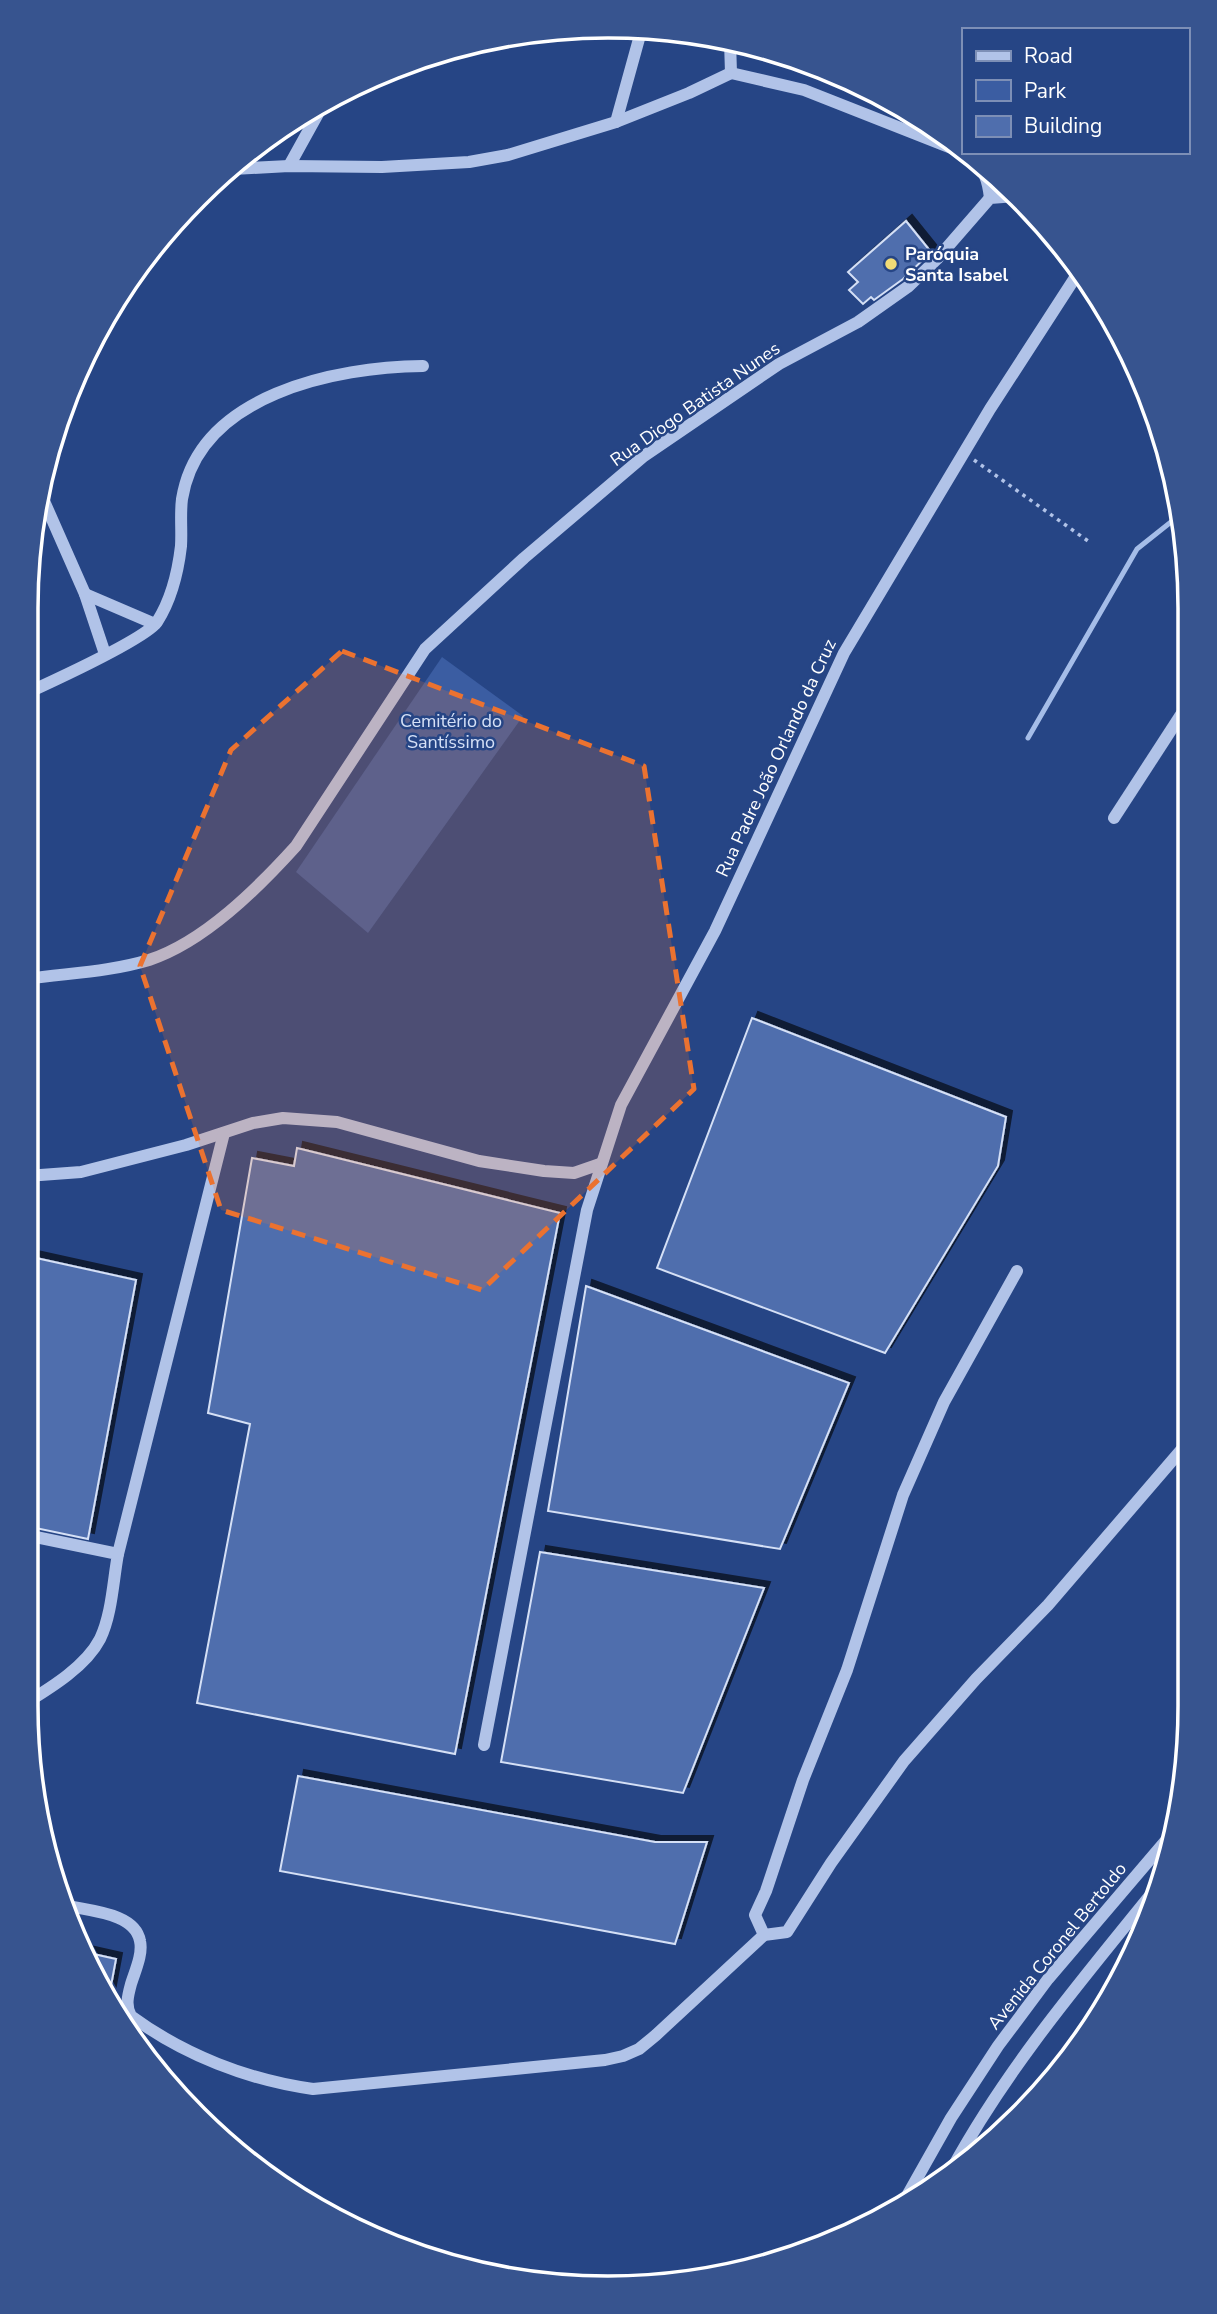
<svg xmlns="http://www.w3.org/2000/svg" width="1217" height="2314" font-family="'Nunito Sans',sans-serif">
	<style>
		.green { fill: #3b5da2 }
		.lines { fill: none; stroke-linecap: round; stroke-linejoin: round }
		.stream { stroke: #a5bde8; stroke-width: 5 }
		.building { fill: #4f6ead; stroke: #d5e0f6; stroke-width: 2; filter: url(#shadow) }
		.path { stroke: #b1c3e8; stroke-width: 3.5; stroke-dasharray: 3.5 5; stroke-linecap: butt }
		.minor { stroke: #b1c3e8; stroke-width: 12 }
		.marked { fill: #eb7230; fill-opacity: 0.2; stroke: #eb7230; stroke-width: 5; stroke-dasharray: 14 9; stroke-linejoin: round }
		.poi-dot { fill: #f1db76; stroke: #264585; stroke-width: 2.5 }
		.labels { text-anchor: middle; stroke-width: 5; stroke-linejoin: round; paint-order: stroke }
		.poi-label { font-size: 18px; font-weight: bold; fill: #fff; stroke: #264585; text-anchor: start }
		.street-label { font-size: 18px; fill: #fff; stroke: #264585 }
		.park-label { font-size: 18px; fill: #d5e0f6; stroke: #264585 }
		.rim { fill: none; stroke: #fff; stroke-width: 3.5 }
	</style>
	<defs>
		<filter id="shadow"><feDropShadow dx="6" dy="-6" stdDeviation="0" flood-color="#0009"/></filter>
	</defs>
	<rect width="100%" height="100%" fill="#264585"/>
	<!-- green -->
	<g class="green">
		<polygon points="832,73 866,86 894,105 831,77"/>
		<polygon points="442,657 523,716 368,933 296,872"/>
	</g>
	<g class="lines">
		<!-- stream -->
		<polyline class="stream" points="1028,738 1137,549 1181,514"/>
	</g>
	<!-- building -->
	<g class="building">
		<polygon points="906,221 931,252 903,279 874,300 871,297 863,304 849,290 858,282 848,272"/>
		<polygon points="752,1018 1006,1117 998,1166 885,1353 657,1268"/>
		<polygon points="297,1148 560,1213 455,1754 197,1703 250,1424 208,1413 252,1158 294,1166"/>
		<polygon points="27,1256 136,1280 88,1539 26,1526"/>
		<polygon points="586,1286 849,1383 780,1549 548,1511"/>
		<polygon points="540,1552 764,1588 683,1793 501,1762"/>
		<polygon points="298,1776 655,1842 707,1842 675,1944 280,1871"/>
		<polygon points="89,1953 116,1959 110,1991"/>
	</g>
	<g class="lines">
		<!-- path -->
		<polyline class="path" points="974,460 1088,541"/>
		<!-- minor -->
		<g class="minor">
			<polyline points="730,41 731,73"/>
			<polyline points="731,73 804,90 969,155"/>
			<polyline points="616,122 642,28"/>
			<path d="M970 156C984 168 988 180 990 198"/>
			<polyline points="289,166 325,101"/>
			<polyline points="219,177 233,169 289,166 382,167 469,162 508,155 616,122 689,93 731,73"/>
			<polyline points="40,492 85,594 105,654"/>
			<polyline points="85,594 155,624"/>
			<path d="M27 693C51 682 145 639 157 622 171 600 178 572 181 546 182 531 180 514 182 499 199 394 336 367 423 366"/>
			<polyline points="1114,818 1186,707"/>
			<path d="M27 979C68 973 109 972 149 960 204 942 258 888 296 846L425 649 524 558 644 456 779 364 858 322 909 286 937 259 990 198 1016 196"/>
			<polyline points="27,1176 81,1172 186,1145 253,1123 283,1118 337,1122 479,1161 544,1171 574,1173 600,1164"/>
			<polyline points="118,1554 224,1133"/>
			<path d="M26 1703C52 1687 86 1666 100 1639 112 1614 113 1581 118 1554L26 1535"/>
			<polyline points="484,1745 587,1210 621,1105 715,931 844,653 990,409 1080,270"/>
			<path d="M64 1905C87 1911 135 1912 140 1941 143 1954 135 1971 131 1984 128 1995 125 2006 131 2016 184 2055 248 2080 313 2089L605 2060 623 2056 639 2049 656 2035 764 1935 787 1932 831 1863 904 1761 976 1679 1048 1605 1189 1441"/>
			<polyline points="764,1935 755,1915 766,1891 803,1780 847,1670 903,1495 944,1402 1017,1271"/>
			<path d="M953 2167C1010 2063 1087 1974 1161 1882"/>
			<polyline points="907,2196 951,2118 998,2046 1048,1979 1175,1830"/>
		</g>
	</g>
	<!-- marked area -->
	<path class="marked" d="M342 651 644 766 694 1089 482 1290 221 1210 140 966 231 750Z"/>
	<!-- markers -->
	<circle class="poi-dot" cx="891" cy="264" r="7"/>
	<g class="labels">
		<!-- poi labels -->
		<g class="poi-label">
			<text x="905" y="260">Paróquia<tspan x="905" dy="21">Santa Isabel</tspan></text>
		</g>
		<!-- street labels -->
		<g class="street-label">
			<text transform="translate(695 404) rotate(-35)" y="6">Rua Diogo Batista Nunes</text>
			<text transform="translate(776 758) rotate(-65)" y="6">Rua Padre João Orlando da Cruz</text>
			<text transform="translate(1057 1946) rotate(-51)" y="6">Avenida Coronel Bertoldo</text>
		</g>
		<!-- park labels -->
		<g class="park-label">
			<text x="451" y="727">Cemitério do<tspan x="451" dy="21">Santíssimo</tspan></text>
		</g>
	</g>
	<!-- crop -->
	<path d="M0 0H1217V2314H0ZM608 38H608A570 570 0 0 1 1178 608V1706A570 570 0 0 1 608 2276H608A570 570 0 0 1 38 1706V608A570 570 0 0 1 608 38Z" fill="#37548f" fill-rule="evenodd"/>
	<path class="rim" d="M608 38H608A570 570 0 0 1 1178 608V1706A570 570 0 0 1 608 2276H608A570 570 0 0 1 38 1706V608A570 570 0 0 1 608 38Z"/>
	<!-- legend -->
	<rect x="962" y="28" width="228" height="126" fill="#264585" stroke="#7d8fb6" stroke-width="2"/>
	<rect x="976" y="51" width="35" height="10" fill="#b1c3e8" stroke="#7d8fb6" stroke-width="2"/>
	<text x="1024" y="63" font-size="21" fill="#ffffff">Road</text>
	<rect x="976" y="80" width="35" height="21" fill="#3b5da2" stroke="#7d8fb6" stroke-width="2"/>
	<text x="1024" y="98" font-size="21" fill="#ffffff">Park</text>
	<rect x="976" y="116" width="35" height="21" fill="#4f6ead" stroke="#7d8fb6" stroke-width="2"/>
	<text x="1024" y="133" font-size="21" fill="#ffffff">Building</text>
</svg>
